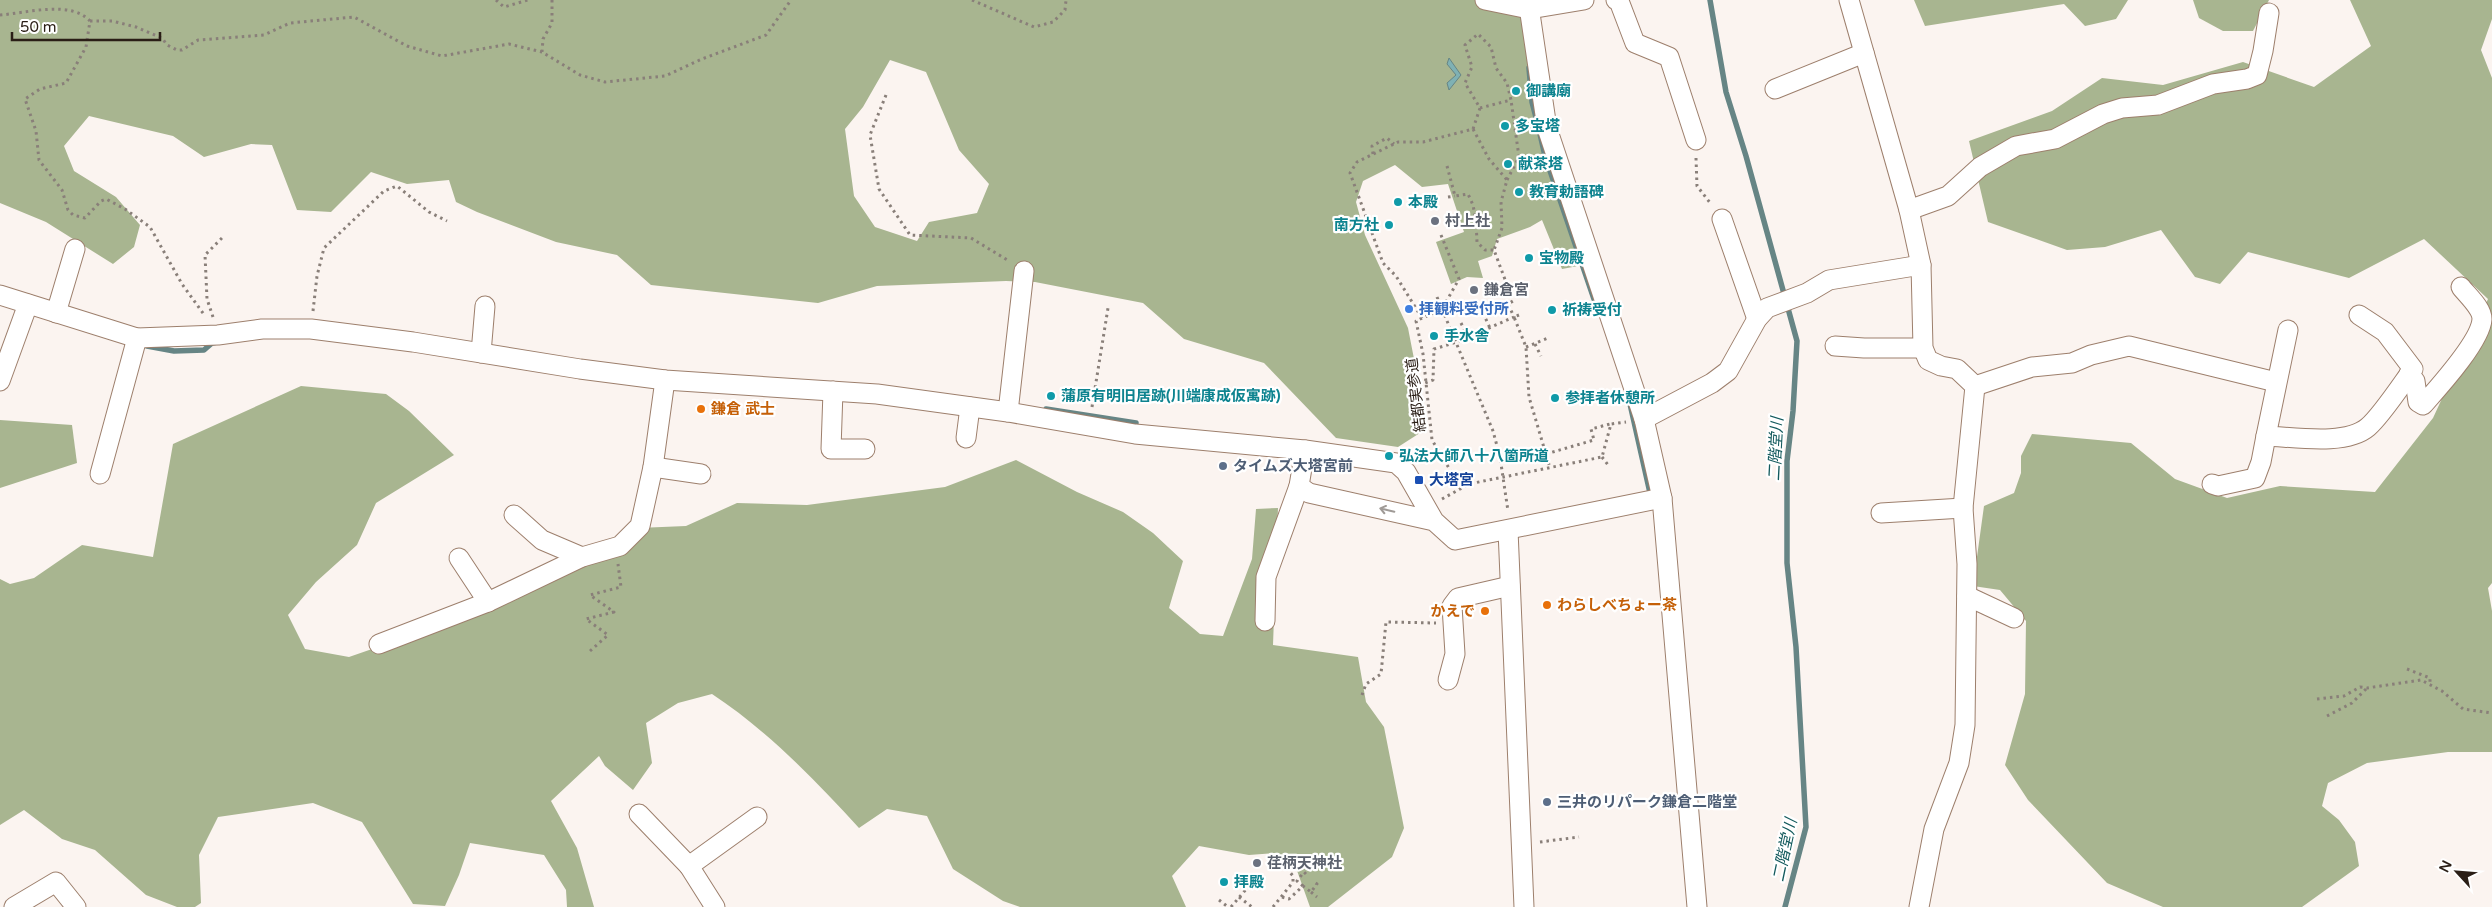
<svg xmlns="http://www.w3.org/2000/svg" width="2492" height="907" font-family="'Varela Round','Noto Sans JP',sans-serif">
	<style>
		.forest { fill: #a8b590; fill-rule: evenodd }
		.water { fill: #7fb1b4; stroke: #668585 }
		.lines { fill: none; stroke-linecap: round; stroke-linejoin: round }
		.stream { stroke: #668585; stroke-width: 5.5 }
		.minor-casing { stroke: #9d7f6c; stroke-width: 21 }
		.path { stroke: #897f79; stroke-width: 3; stroke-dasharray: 2.5 4; stroke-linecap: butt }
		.minor { stroke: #fff; stroke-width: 19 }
		.oneway { stroke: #9f9a96 }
		.culture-dot { fill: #0f9aa8; stroke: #fff; stroke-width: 2 }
		.worship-dot { fill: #6b7280; stroke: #fff; stroke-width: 2 }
		.shop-dot { fill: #3f7fe0; stroke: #fff; stroke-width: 2 }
		.food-dot { fill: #e8710a; stroke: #fff; stroke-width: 2 }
		.service-dot { fill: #5c6f8a; stroke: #fff; stroke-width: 2 }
		.transit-dot { fill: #1a4fb4; stroke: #fff; stroke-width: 2 }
		.labels { text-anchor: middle; stroke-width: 4.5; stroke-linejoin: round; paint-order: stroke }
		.culture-label { font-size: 15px; font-weight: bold; fill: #0d838f; stroke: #fff; text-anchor: start }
		.worship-label { font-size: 15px; font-weight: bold; fill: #5b616d; stroke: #fff; text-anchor: start }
		.shop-label { font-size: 15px; font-weight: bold; fill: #366cbe; stroke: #fff; text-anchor: start }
		.street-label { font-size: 15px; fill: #2a1e16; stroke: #fff }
		.food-label { font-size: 15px; font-weight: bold; fill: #c56008; stroke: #fff; text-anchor: start }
		.service-label { font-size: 15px; font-weight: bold; fill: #4e5e75; stroke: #fff; text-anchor: start }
		.transit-label { font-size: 15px; font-weight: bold; fill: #164399; stroke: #fff; text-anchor: start }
		.water-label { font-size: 16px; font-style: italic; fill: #135a5d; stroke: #fff }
	</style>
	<rect width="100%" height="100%" fill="#fbf4f0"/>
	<!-- forest -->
	<g class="forest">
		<path d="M0 0H1523L1531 52 1528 84 1581 245 1578 266 1562 269 1542 220 1530 227 1497 239 1492 256 1478 261 1483 278 1467 277 1451 284 1436 242 1464 232 1448 184 1422 187 1395 165 1363 181 1356 202 1365 235 1408 328 1415 364 1423 431 1398 447 1336 438 1264 363 1184 339 1143 303 1035 282 1006 281 877 286 818 303 651 285 617 255 556 242 477 212 456 202 449 180 407 184 371 172 331 212 297 210 272 145 251 144 204 157 173 136 89 116 64 146 74 171 116 197 140 225 134 247 113 264 46 222 0 203ZM890 60 926 72 959 150 989 184 977 213 929 222 917 241 875 227 854 196 845 129 863 107Z"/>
		<polygon points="1914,0 2128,0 2116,19 2085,26 2064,4 1925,26"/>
		<polygon points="2193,0 2269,0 2253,31 2223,31 2199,18"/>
		<polygon points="2350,0 2492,0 2492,19 2481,50 2492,78 2492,583 2488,588 2492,611 2492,752 2448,752 2367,763 2328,783 2322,806 2339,820 2355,842 2359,866 2302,907 2163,907 2107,883 2028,800 2005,765 2025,694 2026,621 2000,590 1973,586 1984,506 2014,493 2021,473 2021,456 2032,434 2131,443 2175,479 2227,498 2280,486 2375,492 2433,418 2488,299 2424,239 2349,278 2248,252 2220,284 2195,277 2161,230 2105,247 2067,250 1988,222 1969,141 2052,111 2102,78 2163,85 2243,62 2314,87 2371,46"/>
		<path d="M301 386 386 394 409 411 454 455 376 503 357 545 316 582 288 615 305 649 349 657 470 615 591 564 638 528 686 526 737 503 807 505 945 487 1016 460 1077 492 1123 512 1153 533 1183 561 1169 608 1200 634 1223 636 1252 559 1256 509 1278 508 1273 645 1358 657 1366 702 1384 727 1404 828 1392 857 1328 907H1310L1295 865 1277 853 1249 855 1199 846 1172 876 1186 907H1020L1003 901 953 869 927 816 887 809 859 828C815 780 767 730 712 694L678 703 646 723 652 763 633 790 605 766 599 756 551 801 577 848 594 907H567L566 890 544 855 470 843 459 875 445 906 413 904 362 822 313 803 218 817 199 855 201 903 195 907H177L146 895 95 850 62 839 24 810 0 825V579L10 584 34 578 82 545 153 557 173 444Z"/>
		<polygon points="0,420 72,425 77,463 0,488"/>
	</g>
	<!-- water -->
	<polygon class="water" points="1449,58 1461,75 1449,90 1447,83 1456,75 1447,64"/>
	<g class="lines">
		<!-- stream -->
		<g class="stream">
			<polyline points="1710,0 1726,92 1746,156 1797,341 1793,411 1787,461 1787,563 1796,647 1806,827 1785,907"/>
			<polyline points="1529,68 1532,102 1538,125"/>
			<polyline points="1540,134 1545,156 1594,299"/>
			<polyline points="147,346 174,351 204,350 212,343 217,342"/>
			<polyline points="1630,404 1650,493 1646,494"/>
			<polyline points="1046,409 1136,423"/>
		</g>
		<defs>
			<g id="minor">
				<polyline points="1485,0 1530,9 1584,0"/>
				<polyline points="1616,0 1619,1 1635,43 1669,57 1696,140"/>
				<polyline points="1849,0 1909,210 1921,265 1923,348 1928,360 1941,366 1957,369 1975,386 1963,508 1967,564 1965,725 1959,763 1934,829 1919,907"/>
				<polyline points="1775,89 1864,53"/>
				<polyline points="1909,210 1948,196 1980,167 2016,146 2055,139 2103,114 2122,108 2158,105 2213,84 2247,79 2257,75 2263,51 2269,13"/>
				<polyline points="1722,219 1757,319"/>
				<polyline points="0,295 137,338 218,335 262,329 311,329 413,342 580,369 665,380 877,394 1008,412 1135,434 1305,450"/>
				<polyline points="56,313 75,249"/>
				<path d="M2288 330 2266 436C2294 437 2346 446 2368 427 2381 416 2402 384 2413 369L2385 332 2359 315"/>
				<polyline points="1835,346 1864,348 1923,348"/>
				<polyline points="481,353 485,306"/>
				<path d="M2409 374 2415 381 2418 402 2423 405C2438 388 2481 341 2482 319 2482 308 2468 296 2461 287"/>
				<polyline points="0,381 28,304"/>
				<polyline points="1975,386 2032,367 2072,363 2091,355 2129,346 2276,382"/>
				<polyline points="833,391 831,449 865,449"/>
				<polyline points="1008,412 1024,271"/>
				<polyline points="1644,419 1712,383 1728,371 1757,319 1767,308 1807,293 1829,280 1921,265"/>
				<polyline points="966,438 970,407"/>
				<polyline points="653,467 701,474"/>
				<polyline points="100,474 137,338"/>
				<polyline points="2212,484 2218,486 2255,478 2261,462 2266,436"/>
				<polyline points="1662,498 1697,907"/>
				<polyline points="1881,513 1963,508"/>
				<polyline points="514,515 542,540 582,557"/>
				<polyline points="1434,521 1309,493 1299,486 1305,450 1396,463 1406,472 1434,521 1455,540 1662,498 1644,419 1547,128 1528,0"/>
				<polyline points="1508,530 1524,907"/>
				<polyline points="459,558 488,602"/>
				<polyline points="1967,596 2014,618"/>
				<polyline points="1265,621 1266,577 1299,486"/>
				<polyline points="379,644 488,602 582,557 620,546 640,526 653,467 665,380"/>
				<polyline points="1448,680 1455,654 1452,606 1458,598 1510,586"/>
				<polyline points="639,814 689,866 715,907"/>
				<polyline points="689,866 757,817"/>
				<polyline points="14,907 56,882 76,907"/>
			</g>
		</defs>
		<!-- minor casing -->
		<use href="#minor" class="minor-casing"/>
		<!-- path -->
		<g class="path">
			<polyline points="496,0 504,7 528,0"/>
			<polyline points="552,0 552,23 543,39 542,52 580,75 605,82 665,76 702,59 766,35 791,0"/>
			<polyline points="972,0 1034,27 1053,22 1065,10 1066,0"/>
			<path d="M0 15C27 13 71 0 90 21L86 47 66 83 40 89 25 99 36 131 39 160 62 190 68 210 73 215 85 218 101 201 106 199 125 209 150 227 182 284 205 316"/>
			<polyline points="90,21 112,21 136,27 162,38 167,45 177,50 182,50 198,40 264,35 290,23 354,17 407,46 442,56 509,44 542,52"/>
			<polyline points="886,95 870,135 879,189 910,235 971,238 1009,261"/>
			<polyline points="1473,129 1480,108 1465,83 1472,67 1465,45 1478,34 1491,47 1496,68 1507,83 1511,100 1480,108"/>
			<polyline points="1373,154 1372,146 1387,138 1394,144"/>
			<polyline points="1696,158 1697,186 1711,204"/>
			<polyline points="1447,166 1455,196 1468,194 1473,205 1476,221 1477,242 1485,250 1494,250"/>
			<polyline points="1507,180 1519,157 1511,100"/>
			<polyline points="1448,197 1455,196"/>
			<polyline points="1441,235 1459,279 1442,309 1416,321 1423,354 1432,440 1461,488"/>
			<polyline points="1437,297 1493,431 1500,457 1508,511"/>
			<polyline points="313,311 317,276 324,248 384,191 397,186 429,212 447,221"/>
			<polyline points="1483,313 1490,328"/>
			<polyline points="1519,315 1514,317 1526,347 1529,397 1550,468"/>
			<polyline points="213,317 207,299 205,255 222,238"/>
			<polyline points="1422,318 1396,276 1383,263 1350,173 1357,162 1398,142 1423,142 1473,129 1489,159 1507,180 1501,202 1502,228 1494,250 1513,301 1508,304 1514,317 1457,342 1434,349 1433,380 1425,383"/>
			<polyline points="1461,323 1468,337"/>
			<polyline points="1535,344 1541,356"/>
			<polyline points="1526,347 1548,338"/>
			<polyline points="1092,407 1108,308"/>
			<polyline points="1546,454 1594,440 1591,429 1610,424"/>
			<polyline points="1602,457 1608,465"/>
			<polyline points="1442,499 1469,484 1602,457 1611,424 1626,422"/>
			<polyline points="590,651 608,635 586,619 614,612 590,595 621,587 618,564"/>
			<polyline points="2407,669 2430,678 2430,684"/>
			<polyline points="1362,695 1366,684 1381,674 1386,622 1436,623"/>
			<polyline points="2317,699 2344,696 2360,687 2367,688 2421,680 2442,691 2463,709 2492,713"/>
			<polyline points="2327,716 2352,703 2367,688"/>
			<polyline points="1540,842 1579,837"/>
			<polyline points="1303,886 1297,881 1304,872 1306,874"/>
			<polyline points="1311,892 1317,897"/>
			<polyline points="1239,897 1252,907"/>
			<polyline points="1282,897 1289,899 1303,886 1311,892 1317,884 1314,882"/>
			<polyline points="1219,900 1228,907"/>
			<polyline points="1231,907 1248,887 1241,881"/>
			<polyline points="1273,907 1293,882 1293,876 1281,861 1285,854"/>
		</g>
		<!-- minor -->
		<use href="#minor" class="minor"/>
	</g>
	<!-- one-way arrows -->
	<defs><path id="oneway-shaft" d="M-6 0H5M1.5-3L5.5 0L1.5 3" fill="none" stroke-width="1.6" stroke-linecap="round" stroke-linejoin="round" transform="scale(1.25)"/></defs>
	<use class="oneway" href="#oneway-shaft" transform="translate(1387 510) rotate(-167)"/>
	<!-- markers -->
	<g class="culture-dot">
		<circle cx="1516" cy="91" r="5"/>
		<circle cx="1505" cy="126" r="5"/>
		<circle cx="1508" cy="164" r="5"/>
		<circle cx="1519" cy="192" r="5"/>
		<circle cx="1398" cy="202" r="5"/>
		<circle cx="1389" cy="225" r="5"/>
		<circle cx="1529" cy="258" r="5"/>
		<circle cx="1552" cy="310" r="5"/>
		<circle cx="1434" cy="336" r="5"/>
		<circle cx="1051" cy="396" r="5"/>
		<circle cx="1555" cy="398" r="5"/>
		<circle cx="1389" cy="456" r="5"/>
		<circle cx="1224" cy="882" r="5"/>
	</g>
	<g class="worship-dot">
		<circle cx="1435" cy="221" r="5"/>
		<circle cx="1474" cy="290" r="5"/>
		<circle cx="1257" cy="863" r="5"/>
	</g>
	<circle class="shop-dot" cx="1409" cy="309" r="5"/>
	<g class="food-dot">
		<circle cx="701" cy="409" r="5"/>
		<circle cx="1547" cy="605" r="5"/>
		<circle cx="1485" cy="611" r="5"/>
	</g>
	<g class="service-dot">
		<circle cx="1223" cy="466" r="5"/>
		<circle cx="1547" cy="802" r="5"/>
	</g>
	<rect class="transit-dot" x="1414" y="475" width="10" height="10" rx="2.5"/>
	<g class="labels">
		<!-- culture labels -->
		<g class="culture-label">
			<text x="1526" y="96">御講廟</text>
			<text x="1515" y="131">多宝塔</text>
			<text x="1518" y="169">献茶塔</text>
			<text x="1529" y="197">教育勅語碑</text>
			<text x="1408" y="207">本殿</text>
			<text x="1379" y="230" text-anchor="end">南方社</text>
			<text x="1539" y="263">宝物殿</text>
			<text x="1562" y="315">祈祷受付</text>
			<text x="1444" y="341">手水舎</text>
			<text x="1061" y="401">蒲原有明旧居跡(川端康成仮寓跡)</text>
			<text x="1565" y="403">参拝者休憩所</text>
			<text x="1399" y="461">弘法大師八十八箇所道</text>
			<text x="1234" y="887">拝殿</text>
		</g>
		<!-- worship labels -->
		<g class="worship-label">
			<text x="1445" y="226">村上社</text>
			<text x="1484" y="295">鎌倉宮</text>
			<text x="1267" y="868">荏柄天神社</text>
		</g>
		<!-- shop labels -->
		<g class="shop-label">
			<text x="1419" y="314">拝観料受付所</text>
		</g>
		<!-- street labels -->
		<g class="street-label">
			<text transform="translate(1416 395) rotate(-97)" y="5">結都実参道</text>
		</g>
		<!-- food labels -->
		<g class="food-label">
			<text x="711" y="414">鎌倉 武士</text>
			<text x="1557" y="610">わらしべちょー茶</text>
			<text x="1475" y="616" text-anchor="end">かえで</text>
		</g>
		<!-- service labels -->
		<g class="service-label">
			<text x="1233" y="471">タイムズ大塔宮前</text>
			<text x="1557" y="807">三井のリパーク鎌倉二階堂</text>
		</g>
		<!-- transit labels -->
		<g class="transit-label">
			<text x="1429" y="485">大塔宮</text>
		</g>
		<!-- water labels -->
		<g class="water-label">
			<text transform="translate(1775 449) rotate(-87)" y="6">二階堂川</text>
			<text transform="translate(1784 850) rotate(-78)" y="6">二階堂川</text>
		</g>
	</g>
	<!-- north arrow -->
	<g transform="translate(2457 872) rotate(296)" stroke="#ffffff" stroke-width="4" paint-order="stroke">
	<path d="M0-4L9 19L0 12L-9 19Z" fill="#2a1e16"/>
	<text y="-8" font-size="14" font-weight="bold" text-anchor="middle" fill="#2a1e16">N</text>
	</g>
	<!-- scale -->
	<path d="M12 32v8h148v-8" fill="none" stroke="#2a1e16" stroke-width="2.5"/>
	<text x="20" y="32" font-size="15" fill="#2a1e16" stroke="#ffffff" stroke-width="4" paint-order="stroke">50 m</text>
</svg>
